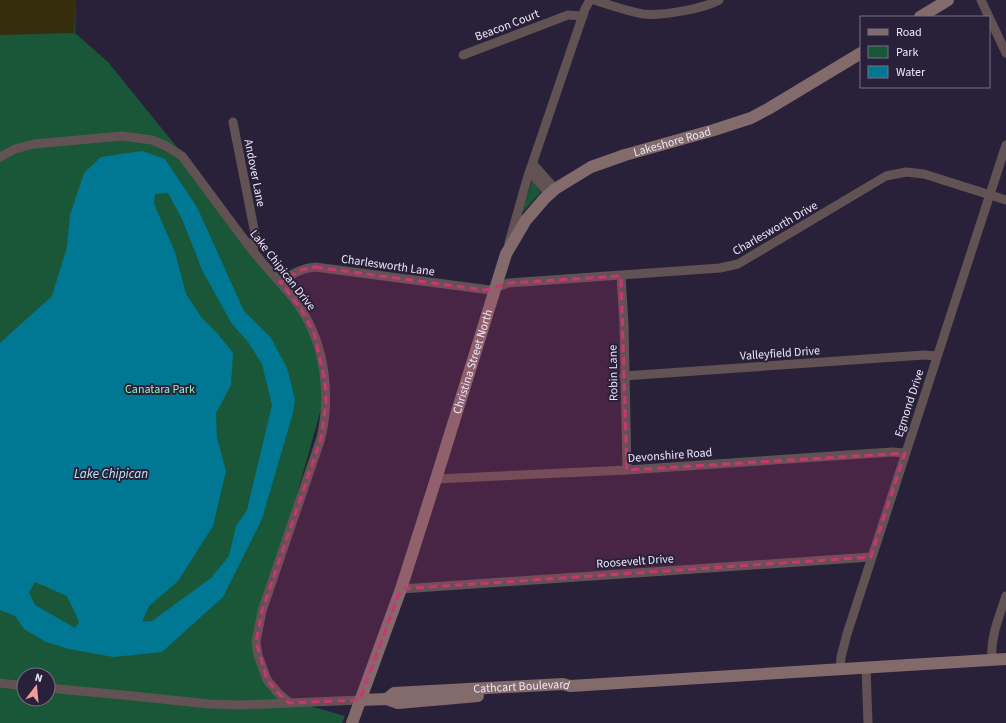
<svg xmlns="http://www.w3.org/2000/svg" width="1006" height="723" font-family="'Source Sans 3',sans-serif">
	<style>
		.green { fill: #1a5638; fill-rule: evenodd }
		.sand { fill: #362d0d }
		.water { fill: #007893; fill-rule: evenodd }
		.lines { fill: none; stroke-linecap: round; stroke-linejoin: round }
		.street { stroke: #625253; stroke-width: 9 }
		.secondary { stroke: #836b6b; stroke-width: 12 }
		.marked { fill: #c83773; fill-opacity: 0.2; stroke: #c83773; stroke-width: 3; stroke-dasharray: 8 5; stroke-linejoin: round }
		.labels { text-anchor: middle; stroke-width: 4; stroke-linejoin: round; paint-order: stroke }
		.street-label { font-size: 12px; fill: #ece7f8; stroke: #29213a }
		.park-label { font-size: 12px; fill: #8cf3b9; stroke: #29213a }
		.water-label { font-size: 13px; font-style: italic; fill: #bbe7f7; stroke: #29213a }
	</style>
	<rect width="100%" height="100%" fill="#29213a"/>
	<!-- green -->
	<g class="green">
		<path d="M0 0H76L75 33 108 62 176 146 301 309 319 352 323 402 264 611 258 642 270 680 296 702 345 716 342 723H0ZM24 675H48V699H24Z"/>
		<polygon points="532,181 540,191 540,193 521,214"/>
	</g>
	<!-- sand -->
	<polygon class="sand" points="0,0 76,0 74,33 0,35"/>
	<!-- water -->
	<path class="water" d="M142 151 165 159 197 207 244 311 271 338 287 368 295 399 293 413 262 519 223 597 162 652 113 657 69 649 46 642 24 629 15 616 0 610V343L52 296 67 247 70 215 84 173 101 157ZM168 193 182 219 203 272 232 324 248 342 262 364 272 405 247 510 236 526 229 556 211 578 152 621 142 622 149 606 178 581 213 526 226 471 217 438 216 413 231 385 233 353 217 333 202 318 186 294 175 252 154 204 155 194ZM35 582 67 596 79 622 75 628 35 605 29 592Z"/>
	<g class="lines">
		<!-- street -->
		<g class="street">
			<path d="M594 0C610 5 626 11 643 14 661 16 703 9 719 0"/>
			<polyline points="981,0 1006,53"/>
			<polyline points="463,55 568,15 583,16"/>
			<polyline points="233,122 255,234 253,251"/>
			<path d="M0 157 15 149 34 144 122 136 152 140 166 146 182 156C206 188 229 220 253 251 268 271 288 288 301 309 325 346 331 395 321 438L262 611 256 642 258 655 267 680 278 693 289 703"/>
			<polyline points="533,164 555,189"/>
			<polyline points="530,172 549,194"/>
			<polyline points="509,243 527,179 585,9 590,0"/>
			<polyline points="621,276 624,324 627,470"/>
			<path d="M280 282C291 274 302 268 315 267L490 290 508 283 720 268 738 264 886 176 906 172 924 174 1006 200"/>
			<polyline points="624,376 924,355 937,356"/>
			<polyline points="436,479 627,470 892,452 905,453"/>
			<polyline points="401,589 871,557"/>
			<path d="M992 659C990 638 999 617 1006 596"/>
			<polyline points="866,668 868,723"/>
			<polyline points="840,670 841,657 847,634 1006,145"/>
			<polyline points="0,683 24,686"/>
			<polyline points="48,688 123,695 210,704 240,705 360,700"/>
		</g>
		<!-- secondary -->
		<g class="secondary">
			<polyline points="920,17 948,0"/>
			<path id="s1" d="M387 699 394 693 563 684 570 686 1006 659"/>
			<polyline points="360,700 387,699 398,703 478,696"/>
			<path id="s2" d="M352 723 401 589 436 479 506 254 526 220 545 198 555 189 591 167 625 155 714 130 751 118 768 109 861 53"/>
		</g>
	</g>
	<!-- marked area -->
	<path class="marked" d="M315 267 485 290 508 283 621 276 627 470 905 453 871 557 401 589 360 700 289 703 278 693 267 680 256 642 262 611 321 438 326 403 325 382 314 333 301 309 280 282 301 270Z"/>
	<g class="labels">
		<!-- street labels -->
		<g class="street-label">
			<text transform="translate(507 25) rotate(-21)" y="4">Beacon Court</text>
			<text dy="4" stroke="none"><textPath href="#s2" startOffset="703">Lakeshore Road</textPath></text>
			<text transform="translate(255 173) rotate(79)" y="4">Andover Lane</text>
			<text transform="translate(775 228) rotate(-30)" y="4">Charlesworth Drive</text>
			<text transform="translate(388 265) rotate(8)" y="4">Charlesworth Lane</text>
			<text transform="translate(283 270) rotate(52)" y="4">Lake Chipican Drive</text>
			<text transform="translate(780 353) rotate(-4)" y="4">Valleyfield Drive</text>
			<text dy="4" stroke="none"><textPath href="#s2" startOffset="381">Christina Street North</textPath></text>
			<text transform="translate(613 373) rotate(-91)" y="4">Robin Lane</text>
			<text transform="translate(909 403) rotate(-72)" y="4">Egmond Drive</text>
			<text transform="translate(670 455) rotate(-4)" y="4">Devonshire Road</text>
			<text transform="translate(635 561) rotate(-4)" y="4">Roosevelt Drive</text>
			<text dy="4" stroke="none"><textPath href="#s1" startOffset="137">Cathcart Boulevard</textPath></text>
		</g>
		<!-- park labels -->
		<g class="park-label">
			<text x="160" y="393">Canatara Park</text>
		</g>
		<!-- water labels -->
		<g class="water-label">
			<text x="111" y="478">Lake Chipican</text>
		</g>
	</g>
	<!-- legend -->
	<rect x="860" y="16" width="130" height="72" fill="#29213a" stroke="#777086"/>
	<rect x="868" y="29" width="20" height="6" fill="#836b6b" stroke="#777086"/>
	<text x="896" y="36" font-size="12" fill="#ece7f8">Road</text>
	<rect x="868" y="46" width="20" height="12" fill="#1a5638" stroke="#777086"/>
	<text x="896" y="56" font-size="12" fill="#ece7f8">Park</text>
	<rect x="868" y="66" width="20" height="12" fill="#007893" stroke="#777086"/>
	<text x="896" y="76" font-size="12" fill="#ece7f8">Water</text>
	<!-- north arrow -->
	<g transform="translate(36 687) rotate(16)"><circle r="19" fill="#29213a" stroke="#777086"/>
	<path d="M0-3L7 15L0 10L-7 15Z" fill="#f59b9d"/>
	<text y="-6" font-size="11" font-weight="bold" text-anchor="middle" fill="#ece7f8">N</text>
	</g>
</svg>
